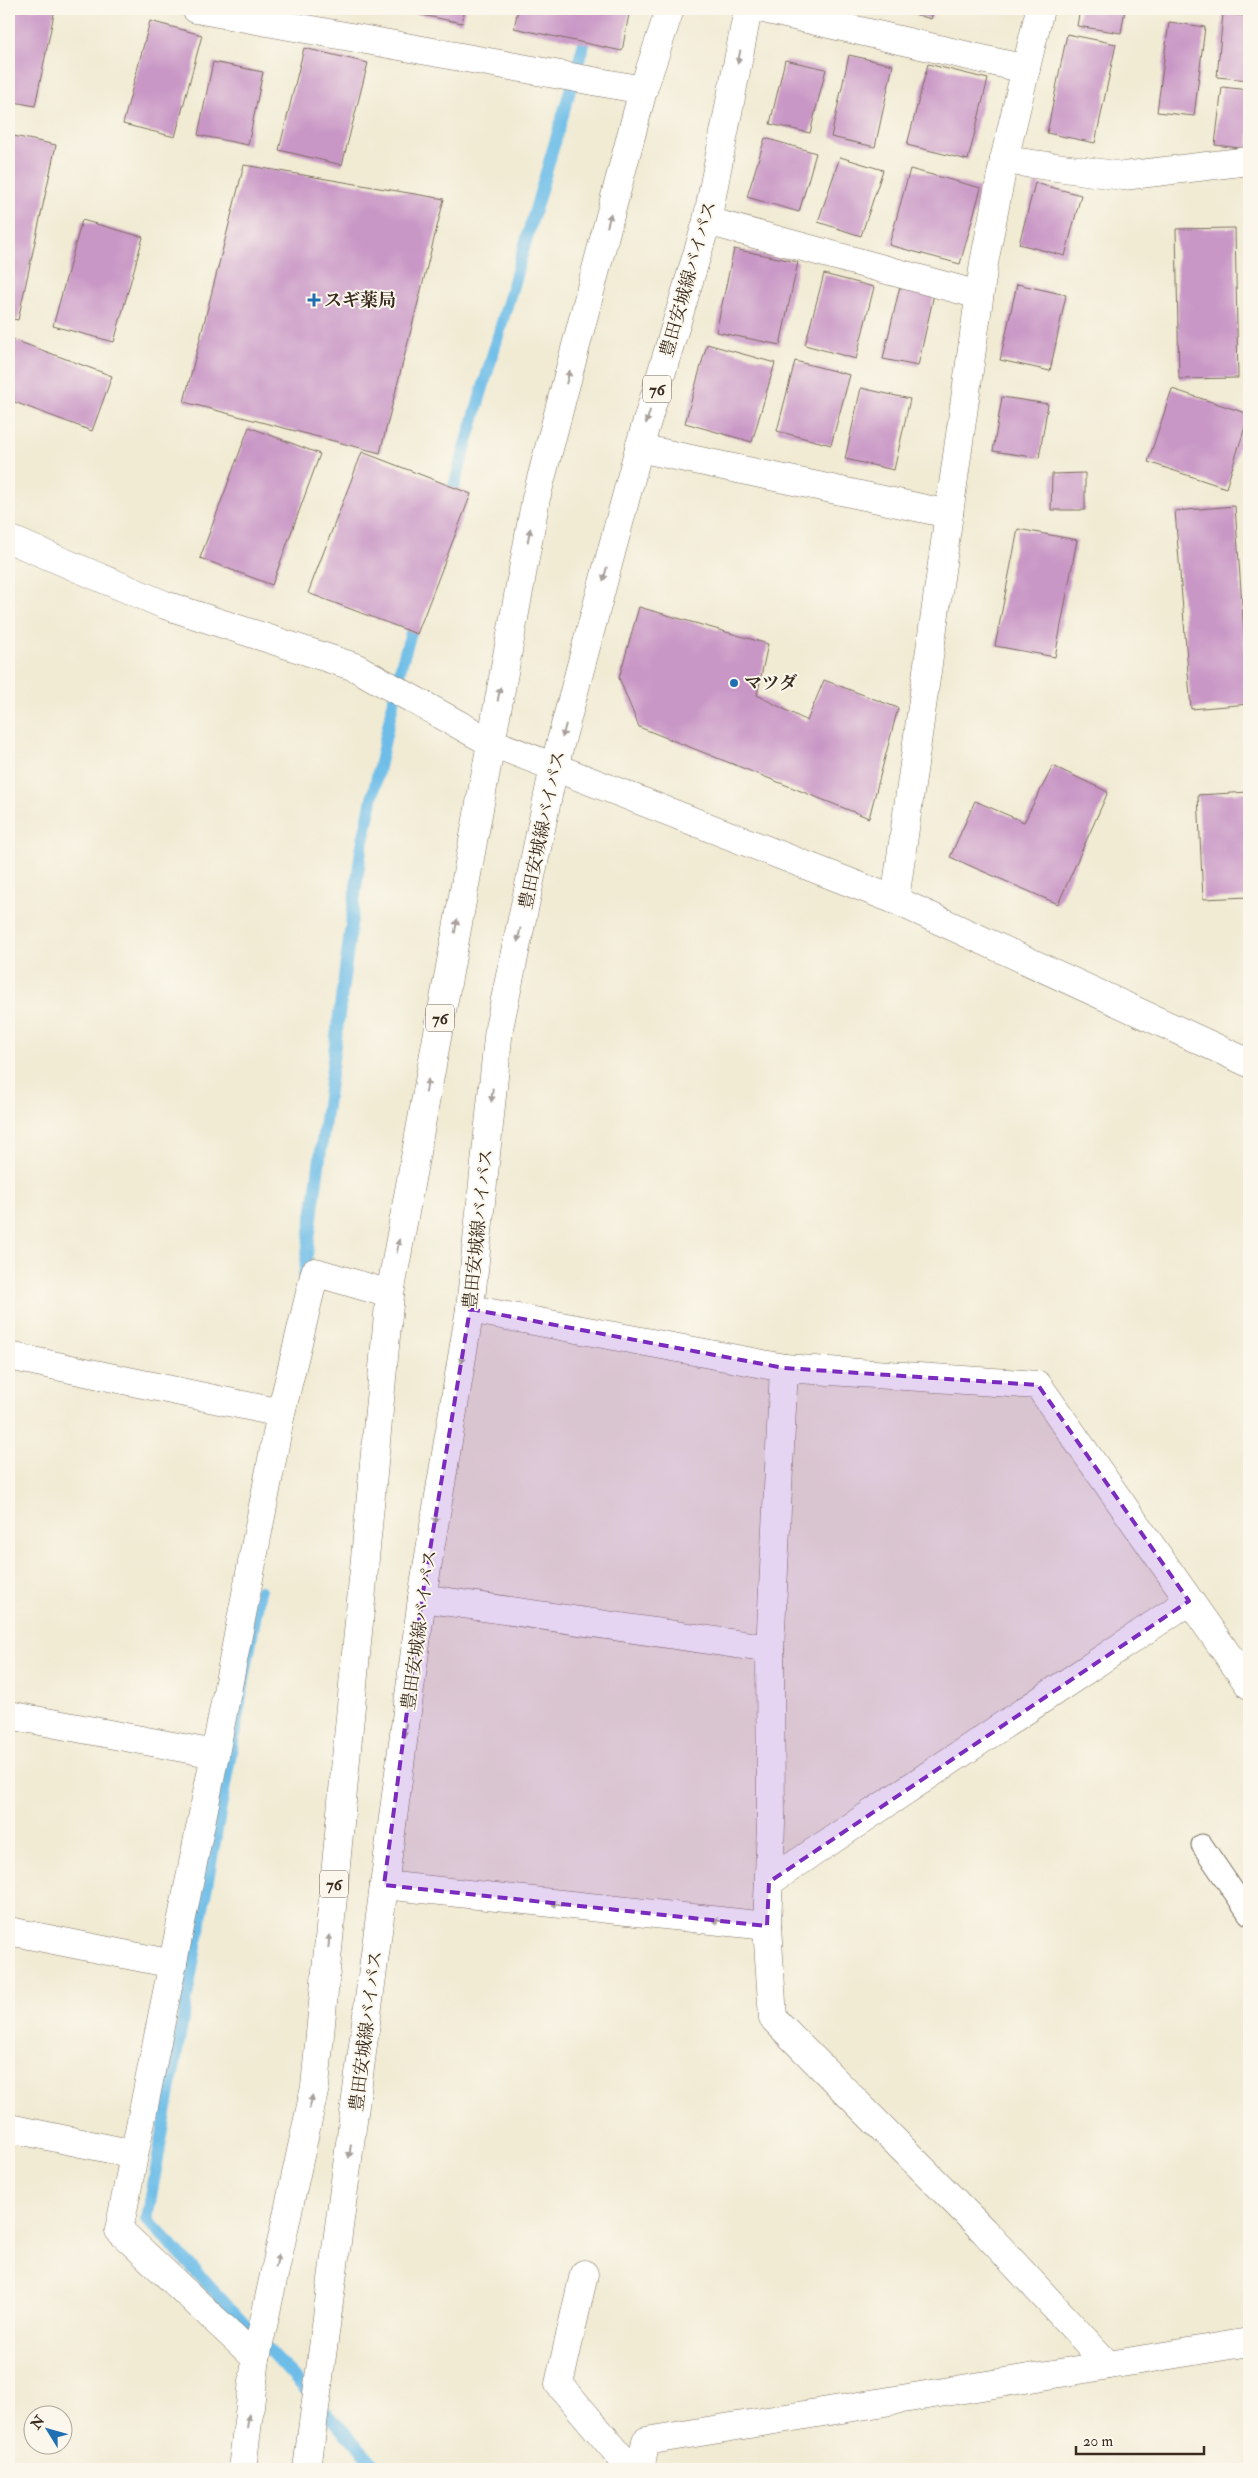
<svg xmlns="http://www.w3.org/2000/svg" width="1258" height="2478" font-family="'IM FELL Double Pica','Noto Serif JP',serif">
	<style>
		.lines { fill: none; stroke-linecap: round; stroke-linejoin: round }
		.stream { stroke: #6dbde8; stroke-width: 12 }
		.building { fill: #c997c6 }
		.lane-casing { stroke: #7b6e5e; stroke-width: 23 }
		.street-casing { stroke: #7b6e5e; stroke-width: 29 }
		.secondary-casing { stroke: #7b6e5e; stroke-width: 29 }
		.primary-casing { stroke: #7b6e5e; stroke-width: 29 }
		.lane { stroke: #fff; stroke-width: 21 }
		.street { stroke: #fff; stroke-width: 28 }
		.secondary { stroke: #fff; stroke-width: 28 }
		.primary { stroke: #fff; stroke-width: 28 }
		.oneway { fill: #a79f9a }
		.marked { fill: #7b2cbf; fill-opacity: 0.2; stroke: #7b2cbf; stroke-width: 4; stroke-dasharray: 10 6; stroke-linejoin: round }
		.poi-dot { fill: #1f6fb2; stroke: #fbf7ec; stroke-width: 2 }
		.labels { text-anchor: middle; stroke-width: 4; stroke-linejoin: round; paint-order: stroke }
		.shield { fill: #fbf7ec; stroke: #75685c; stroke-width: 1 }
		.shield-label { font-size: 16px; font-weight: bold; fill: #3b2a1e }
		.street-label { font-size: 18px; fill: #3b2a1e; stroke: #fbf7ec }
		.poi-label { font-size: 18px; font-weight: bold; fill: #3b2a1e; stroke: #fbf7ec; text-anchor: start }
	</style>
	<rect width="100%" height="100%" fill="#fbf7ec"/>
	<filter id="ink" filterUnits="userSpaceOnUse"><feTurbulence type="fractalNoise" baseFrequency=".02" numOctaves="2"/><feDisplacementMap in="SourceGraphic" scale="10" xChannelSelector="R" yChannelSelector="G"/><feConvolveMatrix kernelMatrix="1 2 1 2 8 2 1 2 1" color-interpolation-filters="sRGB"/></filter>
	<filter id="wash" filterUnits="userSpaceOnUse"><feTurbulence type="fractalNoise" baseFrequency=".0096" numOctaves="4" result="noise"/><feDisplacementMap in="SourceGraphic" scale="20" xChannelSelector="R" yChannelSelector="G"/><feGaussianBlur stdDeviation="1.12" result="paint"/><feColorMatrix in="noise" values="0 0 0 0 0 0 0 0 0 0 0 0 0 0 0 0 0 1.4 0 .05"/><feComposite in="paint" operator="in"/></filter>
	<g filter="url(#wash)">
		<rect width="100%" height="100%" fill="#f1ebd4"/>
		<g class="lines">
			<!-- stream -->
			<g class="stream">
				<polyline points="449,503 594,9"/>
				<polyline points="304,1278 361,850 401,666 416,616"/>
				<polyline points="260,1591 147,2219 379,2469"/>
			</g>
		</g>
		<g id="blocks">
			<!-- building -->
			<g class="building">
				<polygon points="9,9 55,9 35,106 9,101"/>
				<polygon points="403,9 465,9 462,23 402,11"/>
				<polygon points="518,9 630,9 622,51 514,28"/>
				<polygon points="897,9 934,9 931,19"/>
				<polygon points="1080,9 1125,9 1121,33 1077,26"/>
				<polygon points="1223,14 1249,16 1249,80 1217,77"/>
				<polygon points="150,21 202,35 175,137 123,124"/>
				<polygon points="1169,22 1205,27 1194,116 1157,112"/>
				<polygon points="1067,34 1116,44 1095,143 1047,133"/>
				<polygon points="304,48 368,63 342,165 279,150"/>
				<polygon points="849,55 893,65 875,147 831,137"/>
				<polygon points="785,60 826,69 810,133 770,124"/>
				<polygon points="213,62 263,72 248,145 198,135"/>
				<polygon points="928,64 988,79 968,160 907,145"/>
				<polygon points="1222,87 1249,90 1249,149 1215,145"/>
				<polygon points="9,135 56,145 18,320 9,318"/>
				<polygon points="765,138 816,153 799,212 747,197"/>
				<polygon points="840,157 883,170 861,236 818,222"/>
				<polygon points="244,165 444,199 380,453 184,402"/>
				<polygon points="910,169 981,188 960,264 889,245"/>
				<polygon points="1035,183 1081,195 1065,256 1019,244"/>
				<polygon points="82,220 143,237 114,342 53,326"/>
				<polygon points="1235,228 1238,378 1179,379 1176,229"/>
				<polygon points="734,249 798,262 780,345 716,332"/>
				<polygon points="824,274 874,287 856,359 805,345"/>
				<polygon points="1017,284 1066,295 1050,371 1000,360"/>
				<polygon points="900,286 934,294 918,366 883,359"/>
				<polygon points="9,338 112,376 92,431 9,400"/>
				<polygon points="707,344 775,363 752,442 685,423"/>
				<polygon points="795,361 850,375 831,445 777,431"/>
				<polygon points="861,388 910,399 894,470 845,459"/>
				<polygon points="1172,389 1249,414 1226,488 1148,462"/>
				<polygon points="1002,397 1048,404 1039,458 993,451"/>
				<polygon points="249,427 320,454 272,585 200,558"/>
				<polygon points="362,452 471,494 417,634 308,593"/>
				<polygon points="1085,473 1085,510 1051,510 1052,474"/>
				<polygon points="1235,506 1249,704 1191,709 1175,511"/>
				<polygon points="1018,529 1077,540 1055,657 995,646"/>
				<polygon points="639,607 768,644 757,695 807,721 824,680 898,708 869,818 639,727 619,678"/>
				<polygon points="1053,766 1108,792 1058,904 950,857 975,801 1024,822"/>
				<polygon points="1249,792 1249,897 1203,899 1198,795"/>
			</g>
		</g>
	</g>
	<g filter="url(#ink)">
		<use href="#blocks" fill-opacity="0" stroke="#7b6e5e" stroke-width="1"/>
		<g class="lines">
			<defs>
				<polyline id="lane" points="1202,1845 1249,1914"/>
				<g id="street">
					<polyline points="196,9 643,90"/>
					<polyline points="764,9 1026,69"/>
					<polyline points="1004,160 1123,176 1249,161"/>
					<polyline points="707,221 979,295"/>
					<polyline points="639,448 949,514"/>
					<polyline points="895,900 984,263 1004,160 1040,9"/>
					<polyline points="470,1309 784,1368 770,1649 771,1824 767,1926 773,2018 984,2231 1108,2365"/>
					<polyline points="9,1356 281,1413"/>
					<polyline points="784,1368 1038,1385 1249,1685"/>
					<polyline points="422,1598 770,1649"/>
					<polyline points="9,1715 215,1754"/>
					<polyline points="769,1882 1189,1601"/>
					<polyline points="384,1885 767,1926"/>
					<polyline points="9,1931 173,1964"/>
					<polyline points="9,2128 134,2154"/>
					<polyline points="584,2274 559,2384 631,2469"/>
					<polyline points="256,2358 119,2230 215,1754 281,1413 315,1272 390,1294"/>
					<polyline points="640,2469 646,2441 1249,2342"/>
				</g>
				<polyline id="secondary" points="9,539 165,605 355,667 490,742 895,900 1249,1063"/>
				<g id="primary">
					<polyline points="242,2469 256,2358 315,2087 390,1294 536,498 643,90 670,9"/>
					<polyline points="307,2469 422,1598 470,1309 499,1028 554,767 639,448 707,221 748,9"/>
				</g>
			</defs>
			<!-- lane casing -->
			<use href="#lane" class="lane-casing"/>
			<!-- street casing -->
			<use href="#street" class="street-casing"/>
			<!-- secondary casing -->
			<use href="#secondary" class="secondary-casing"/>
			<!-- primary casing -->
			<use href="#primary" class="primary-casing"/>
			<!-- lane -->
			<use href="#lane" class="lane"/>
			<!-- street -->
			<use href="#street" class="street"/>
			<!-- secondary -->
			<use href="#secondary" class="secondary"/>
			<!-- primary -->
			<use href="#primary" class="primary"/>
		</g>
		<!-- one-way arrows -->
		<defs><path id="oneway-solid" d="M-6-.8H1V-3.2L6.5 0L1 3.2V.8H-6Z" transform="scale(1.25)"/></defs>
		<g class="oneway">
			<use href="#oneway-solid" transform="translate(739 57) rotate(101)"/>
			<use href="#oneway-solid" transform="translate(609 220) rotate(-75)"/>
			<use href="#oneway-solid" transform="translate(568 377) rotate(-75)"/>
			<use href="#oneway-solid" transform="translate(648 417) rotate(107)"/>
			<use href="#oneway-solid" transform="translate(529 535) rotate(-79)"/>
			<use href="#oneway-solid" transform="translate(605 574) rotate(105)"/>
			<use href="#oneway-solid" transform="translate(499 694) rotate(-79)"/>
			<use href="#oneway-solid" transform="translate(564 731) rotate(105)"/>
			<use href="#oneway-solid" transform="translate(456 926) rotate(-80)"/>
			<use href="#oneway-solid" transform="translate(519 935) rotate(102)"/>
			<use href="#oneway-solid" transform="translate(427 1086) rotate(-80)"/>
			<use href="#oneway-solid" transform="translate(492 1095) rotate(96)"/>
			<use href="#oneway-solid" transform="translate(398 1246) rotate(-80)"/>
			<use href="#oneway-solid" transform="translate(462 1357) rotate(99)"/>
			<use href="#oneway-solid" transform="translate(436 1517) rotate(99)"/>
			<use href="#oneway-solid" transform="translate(405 1730) rotate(98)"/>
			<use href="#oneway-solid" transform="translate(557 1904) rotate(-174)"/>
			<use href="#oneway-solid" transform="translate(719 1921) rotate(-174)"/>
			<use href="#oneway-solid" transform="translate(329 1941) rotate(-85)"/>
			<use href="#oneway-solid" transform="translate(311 2102) rotate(-78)"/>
			<use href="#oneway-solid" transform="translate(350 2151) rotate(98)"/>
			<use href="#oneway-solid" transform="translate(277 2261) rotate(-78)"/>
			<use href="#oneway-solid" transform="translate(248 2421) rotate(-83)"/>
		</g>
	</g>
	<!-- marked area -->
	<path class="marked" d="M470 1309 784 1368 1038 1385 1189 1601 769 1882 767 1926 384 1885 422 1598Z"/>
	<!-- markers -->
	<g class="poi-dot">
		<path d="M311.5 292.5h5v5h5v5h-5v5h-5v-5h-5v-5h5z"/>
		<circle cx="734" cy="683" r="5"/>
	</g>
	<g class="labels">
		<!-- shield labels -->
		<g class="shield">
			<rect x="643" y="375.5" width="28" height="27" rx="4"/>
			<rect x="426" y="1004.5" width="28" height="27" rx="4"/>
			<rect x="320" y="1870.5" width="28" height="27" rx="4"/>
		</g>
		<g class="shield-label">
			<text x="657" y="395">76</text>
			<text x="440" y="1024">76</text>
			<text x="334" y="1890">76</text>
		</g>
		<!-- street labels -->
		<g class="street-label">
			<text transform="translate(688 279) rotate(-74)" y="6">豊田安城線バイパス</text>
			<text transform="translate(542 830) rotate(-78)" y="6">豊田安城線バイパス</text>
			<text transform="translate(478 1229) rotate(-84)" y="6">豊田安城線バイパス</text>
			<text transform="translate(419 1630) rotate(-82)" y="6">豊田安城線バイパス</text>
			<text transform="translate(366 2031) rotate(-83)" y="6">豊田安城線バイパス</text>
		</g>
		<!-- poi labels -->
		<g class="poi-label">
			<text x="324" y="306">スギ薬局</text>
			<text x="744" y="689">マツダ</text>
		</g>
	</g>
	<!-- margin -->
	<rect width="1258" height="2478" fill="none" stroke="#fbf7ec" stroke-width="30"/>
	<!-- north arrow -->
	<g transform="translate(48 2430) rotate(307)"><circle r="24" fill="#fbf7ec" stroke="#aea59a"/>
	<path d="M0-4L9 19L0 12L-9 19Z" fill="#1f6fb2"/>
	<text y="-8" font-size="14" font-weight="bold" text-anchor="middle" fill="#3b2a1e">N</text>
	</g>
	<!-- scale -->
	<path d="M1076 2446v8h128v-8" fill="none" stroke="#3b2a1e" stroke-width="2.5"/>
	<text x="1083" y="2446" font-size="15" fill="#3b2a1e" stroke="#fbf7ec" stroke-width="4" paint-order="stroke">20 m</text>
</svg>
